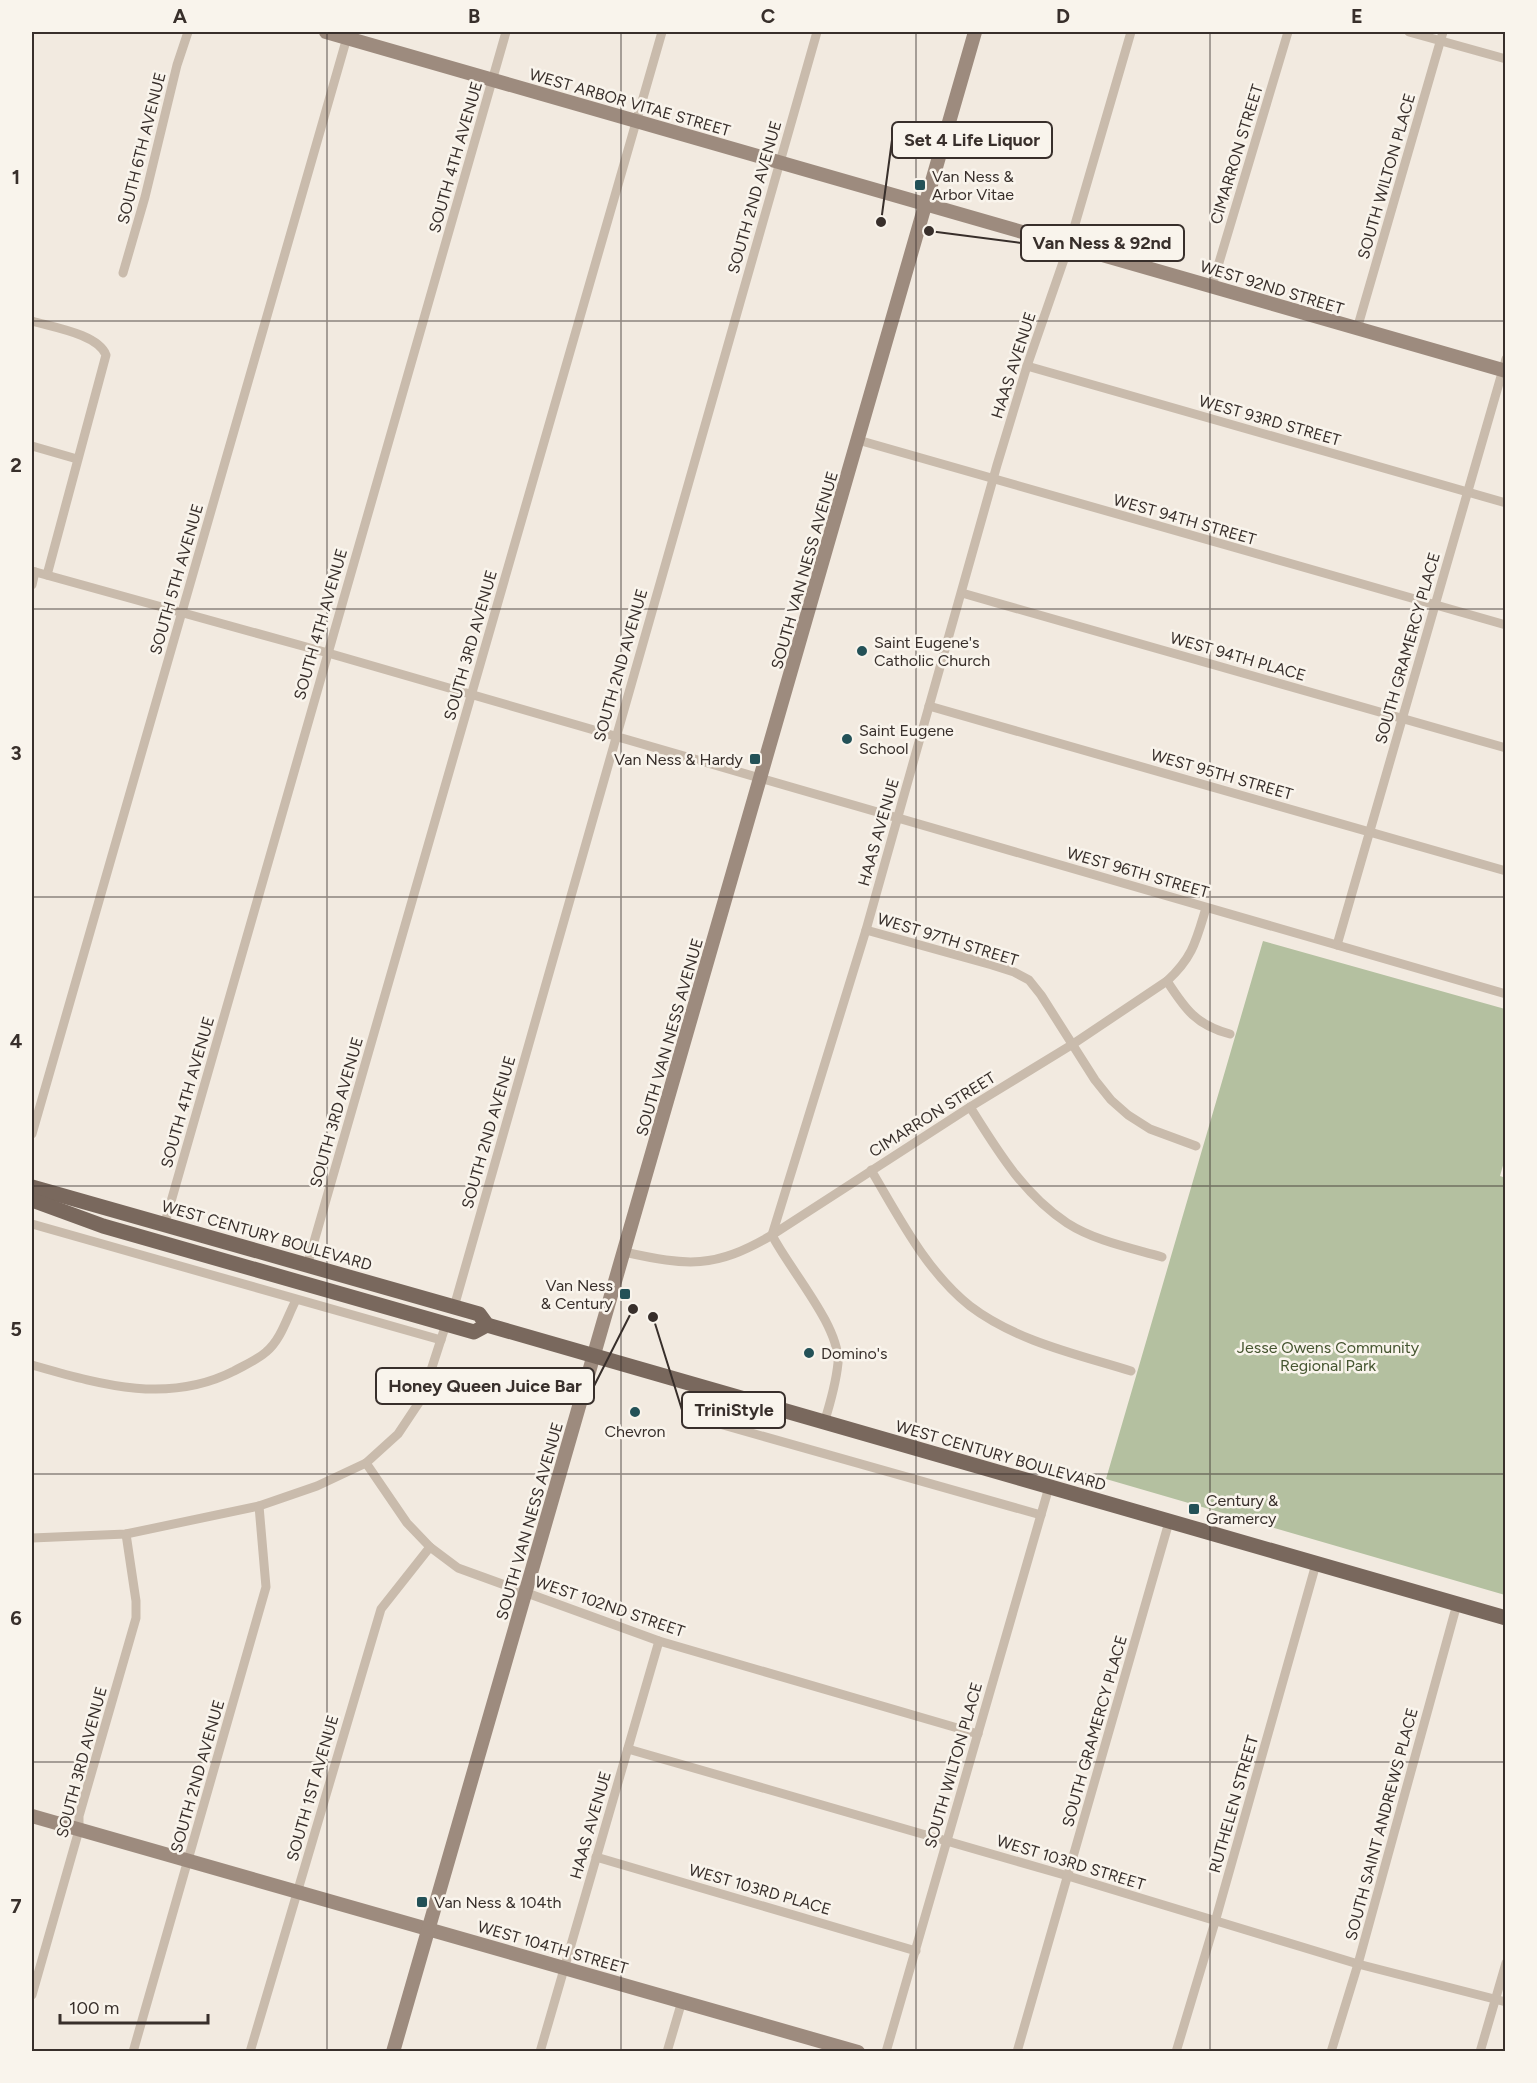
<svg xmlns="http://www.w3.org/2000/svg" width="1537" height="2083" font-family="Figtree,sans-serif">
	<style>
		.green { fill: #b4c0a0 }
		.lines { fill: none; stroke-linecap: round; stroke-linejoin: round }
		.street { stroke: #c9bbac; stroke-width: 9 }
		.secondary { stroke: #9d8b7e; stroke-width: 14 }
		.primary { stroke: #79685d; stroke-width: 15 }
		.grid { fill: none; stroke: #382f2b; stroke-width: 1.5; stroke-opacity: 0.55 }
		.poi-dot { fill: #235157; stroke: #f9f4ec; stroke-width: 2 }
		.labels { text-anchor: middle; stroke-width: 5; stroke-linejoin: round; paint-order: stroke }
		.street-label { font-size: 16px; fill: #382f2b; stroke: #f9f4ec }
		.poi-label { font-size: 16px; fill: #382f2b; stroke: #f9f4ec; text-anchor: start }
		.park-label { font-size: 16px; fill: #455530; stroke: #f9f4ec }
		.leader { fill: none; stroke: #382f2b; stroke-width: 2 }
		.callout-dot { fill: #382f2b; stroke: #f9f4ec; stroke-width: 2 }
		.callout { fill: #f9f4ec; stroke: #382f2b; stroke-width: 2 }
		.callout-label { font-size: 18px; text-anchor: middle; font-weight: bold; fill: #382f2b }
		.neatline { fill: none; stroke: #382f2b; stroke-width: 2 }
		.grid-label { font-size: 20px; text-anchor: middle; font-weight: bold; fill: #382f2b }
	</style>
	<rect width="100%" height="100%" fill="#f2eae0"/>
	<!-- green -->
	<polygon class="green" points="1263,941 1505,1009 1506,1155 1500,1176 1506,1178 1505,1595 1106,1479"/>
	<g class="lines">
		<!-- street -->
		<g class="street">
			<polyline points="1409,32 1506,59"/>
			<polyline points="123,273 145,197 177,65 188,32"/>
			<polyline points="1212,286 1288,32"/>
			<path d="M32 321C52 327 98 334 106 355L47 575"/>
			<polyline points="1357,329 1443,32"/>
			<polyline points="1027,366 1506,503"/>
			<polyline points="858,440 1506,625"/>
			<polyline points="32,446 77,459"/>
			<polyline points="32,571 328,653 1506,994"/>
			<polyline points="32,585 35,572"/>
			<polyline points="962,593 1506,748"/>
			<polyline points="929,706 1506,871"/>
			<polyline points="866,930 992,965 1014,972 1029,980 1041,995 1095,1080 1111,1100 1128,1115 1150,1129 1196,1146"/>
			<polyline points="1337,945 1506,359"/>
			<path d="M1167 981C1185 1009 1196 1025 1230 1034"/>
			<path d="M970 1107C997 1150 1023 1194 1067 1223 1095 1241 1131 1248 1162 1257"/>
			<polyline points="32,1134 348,34"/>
			<path d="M871 1170C899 1217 926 1271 970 1306 1016 1341 1076 1354 1131 1371"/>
			<polyline points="32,1224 441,1340"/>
			<polyline points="164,1226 506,32"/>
			<path d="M624 1252C688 1266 714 1269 772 1235L970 1107 1073 1044 1167 981C1193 957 1196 941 1206 908"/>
			<polyline points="307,1266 662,32"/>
			<polyline points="454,1307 817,32"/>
			<path d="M32 1365C99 1384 167 1405 234 1371 245 1365 257 1360 266 1352 281 1340 287 1317 296 1300"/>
			<polyline points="716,1423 1041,1515"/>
			<path d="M824 1423C830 1404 836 1383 838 1363 840 1326 789 1269 772 1235L866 930 997 465 1027 366 1069 245 1131 32"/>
			<polyline points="366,1463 407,1523 430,1547 458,1568 659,1641 978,1734"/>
			<polyline points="32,1538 126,1534 259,1506 317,1486 366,1463 398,1434 422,1398 446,1324"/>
			<polyline points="628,1749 1068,1876 1358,1964 1506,2002"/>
			<polyline points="596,1857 916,1951"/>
			<polyline points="32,1995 79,1830 79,1816 136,1618 136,1601 126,1534"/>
			<polyline points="133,2052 266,1587 259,1506"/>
			<polyline points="250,2052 381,1609 430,1547"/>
			<polyline points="540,2052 659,1641"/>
			<polyline points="667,2052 682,2001"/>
			<polyline points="886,2052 1049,1487"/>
			<polyline points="1017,2052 1169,1522"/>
			<polyline points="1176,2052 1215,1922 1316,1564"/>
			<polyline points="1331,2052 1358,1964 1457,1604"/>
			<polyline points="1480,2052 1506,1963"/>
		</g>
		<!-- secondary -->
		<g class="secondary">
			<polyline points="326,32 1506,371"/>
			<polyline points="32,1816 858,2052"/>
			<polyline points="393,2052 975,32"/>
		</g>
		<!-- primary -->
		<g class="primary">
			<polyline points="32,1187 479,1314 487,1325 1506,1618"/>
			<polyline points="32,1200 103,1226 474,1332 487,1325"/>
		</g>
	</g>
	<!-- grid -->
	<path class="grid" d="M327 32V2052M621 32V2052M916 32V2052M1210 32V2052M32 321H1506M32 609H1506M32 897H1506M32 1186H1506M32 1474H1506M32 1762H1506"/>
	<!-- markers -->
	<g class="poi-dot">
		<rect x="914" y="179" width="12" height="12" rx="3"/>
		<circle cx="862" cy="651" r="6"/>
		<circle cx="847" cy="739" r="6"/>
		<rect x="749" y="753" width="12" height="12" rx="3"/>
		<rect x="619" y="1288" width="12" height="12" rx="3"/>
		<circle cx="809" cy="1353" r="6"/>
		<circle cx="635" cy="1412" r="6"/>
		<rect x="1188" y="1503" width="12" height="12" rx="3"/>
		<rect x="416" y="1896" width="12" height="12" rx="3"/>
	</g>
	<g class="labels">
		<!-- street labels -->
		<g class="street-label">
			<text transform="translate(630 102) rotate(16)" y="6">WEST ARBOR VITAE STREET</text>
			<text transform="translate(141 148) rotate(-76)" y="6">SOUTH 6TH AVENUE</text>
			<text transform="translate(1236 154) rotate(-73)" y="6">CIMARRON STREET</text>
			<text transform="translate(455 157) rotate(-74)" y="6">SOUTH 4TH AVENUE</text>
			<text transform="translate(1386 176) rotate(-74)" y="6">SOUTH WILTON PLACE</text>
			<text transform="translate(754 197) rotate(-74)" y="6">SOUTH 2ND AVENUE</text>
			<text transform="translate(1272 287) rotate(17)" y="6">WEST 92ND STREET</text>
			<text transform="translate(1013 365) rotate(-72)" y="6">HAAS AVENUE</text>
			<text transform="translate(1270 420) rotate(16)" y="6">WEST 93RD STREET</text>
			<text transform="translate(1185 519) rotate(16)" y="6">WEST 94TH STREET</text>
			<text transform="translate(804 570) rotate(-74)" y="6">SOUTH VAN NESS AVENUE</text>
			<text transform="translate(176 579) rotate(-74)" y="6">SOUTH 5TH AVENUE</text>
			<text transform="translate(320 624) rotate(-74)" y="6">SOUTH 4TH AVENUE</text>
			<text transform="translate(470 645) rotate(-74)" y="6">SOUTH 3RD AVENUE</text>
			<text transform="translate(1407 648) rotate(-74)" y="6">SOUTH GRAMERCY PLACE</text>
			<text transform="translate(1238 656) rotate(16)" y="6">WEST 94TH PLACE</text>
			<text transform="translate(620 665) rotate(-74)" y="6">SOUTH 2ND AVENUE</text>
			<text transform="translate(1222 774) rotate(16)" y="6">WEST 95TH STREET</text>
			<text transform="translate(878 832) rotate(-74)" y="6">HAAS AVENUE</text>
			<text transform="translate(1138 872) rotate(16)" y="6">WEST 96TH STREET</text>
			<text transform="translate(948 939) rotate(17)" y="6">WEST 97TH STREET</text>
			<text transform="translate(669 1037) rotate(-74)" y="6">SOUTH VAN NESS AVENUE</text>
			<text transform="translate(187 1092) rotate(-74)" y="6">SOUTH 4TH AVENUE</text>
			<text transform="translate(336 1112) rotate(-74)" y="6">SOUTH 3RD AVENUE</text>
			<text transform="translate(932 1114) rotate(-32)" y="6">CIMARRON STREET</text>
			<text transform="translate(488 1132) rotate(-74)" y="6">SOUTH 2ND AVENUE</text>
			<text transform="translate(267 1235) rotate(16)" y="6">WEST CENTURY BOULEVARD</text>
			<text transform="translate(1001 1455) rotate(16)" y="6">WEST CENTURY BOULEVARD</text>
			<text transform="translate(529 1521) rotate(-74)" y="6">SOUTH VAN NESS AVENUE</text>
			<text transform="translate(610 1606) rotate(19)" y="6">WEST 102ND STREET</text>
			<text transform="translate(1094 1731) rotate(-74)" y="6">SOUTH GRAMERCY PLACE</text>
			<text transform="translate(81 1762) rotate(-75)" y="6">SOUTH 3RD AVENUE</text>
			<text transform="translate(953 1765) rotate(-74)" y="6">SOUTH WILTON PLACE</text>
			<text transform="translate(197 1776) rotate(-74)" y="6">SOUTH 2ND AVENUE</text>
			<text transform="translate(312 1788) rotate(-74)" y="6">SOUTH 1ST AVENUE</text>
			<text transform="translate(1233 1804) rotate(-74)" y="6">RUTHELEN STREET</text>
			<text transform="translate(1381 1824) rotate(-75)" y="6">SOUTH SAINT ANDREWS PLACE</text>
			<text transform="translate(590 1825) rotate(-74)" y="6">HAAS AVENUE</text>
			<text transform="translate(1071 1862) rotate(17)" y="6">WEST 103RD STREET</text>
			<text transform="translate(760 1889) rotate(16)" y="6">WEST 103RD PLACE</text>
			<text transform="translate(553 1947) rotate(16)" y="6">WEST 104TH STREET</text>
		</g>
		<!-- poi labels -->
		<g class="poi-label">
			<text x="932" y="182">Van Ness &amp;<tspan x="932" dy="18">Arbor Vitae</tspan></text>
			<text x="874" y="648">Saint Eugene's<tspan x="874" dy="18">Catholic Church</tspan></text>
			<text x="859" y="736">Saint Eugene<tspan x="859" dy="18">School</tspan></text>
			<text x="743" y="765" text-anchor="end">Van Ness &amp; Hardy</text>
			<text x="613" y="1291" text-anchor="end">Van Ness<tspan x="613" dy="18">&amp; Century</tspan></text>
			<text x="821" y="1359">Domino's</text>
			<text x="635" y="1437" text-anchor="middle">Chevron</text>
			<text x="1206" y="1506">Century &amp;<tspan x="1206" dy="18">Gramercy</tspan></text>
			<text x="434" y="1908">Van Ness &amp; 104th</text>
		</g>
		<!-- park labels -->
		<g class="park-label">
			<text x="1328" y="1353">Jesse Owens Community<tspan x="1328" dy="18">Regional Park</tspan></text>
		</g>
	</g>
	<!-- callouts -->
	<path class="leader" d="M881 222L892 140M929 231L1021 243M633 1309L594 1386M653 1317L682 1410"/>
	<g class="callout-dot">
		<circle cx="881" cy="222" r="6"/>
		<circle cx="929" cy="231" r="6"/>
		<circle cx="633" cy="1309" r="6"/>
		<circle cx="653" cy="1317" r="6"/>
	</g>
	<g class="callout">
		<rect x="892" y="122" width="160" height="36" rx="6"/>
		<rect x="1021" y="225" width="163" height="36" rx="6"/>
		<rect x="376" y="1368" width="218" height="36" rx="6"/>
		<rect x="682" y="1392" width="103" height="36" rx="6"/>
	</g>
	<g class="callout-label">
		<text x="972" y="146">Set 4 Life Liquor</text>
		<text x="1102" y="249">Van Ness &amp; 92nd</text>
		<text x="485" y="1392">Honey Queen Juice Bar</text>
		<text x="734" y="1416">TriniStyle</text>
	</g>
	<!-- border -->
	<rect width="1537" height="2083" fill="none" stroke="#f9f4ec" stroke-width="66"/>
	<!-- scale -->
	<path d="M60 2014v9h148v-9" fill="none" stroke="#382f2b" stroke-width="3"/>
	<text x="69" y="2014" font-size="18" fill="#382f2b" stroke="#f9f4ec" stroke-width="4.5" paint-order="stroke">100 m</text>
	<rect x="33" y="33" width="1471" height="2017" class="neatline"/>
	<g class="grid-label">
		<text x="180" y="23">A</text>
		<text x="474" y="23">B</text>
		<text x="768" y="23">C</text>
		<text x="1063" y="23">D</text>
		<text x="1357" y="23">E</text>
		<text x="16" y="184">1</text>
		<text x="16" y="472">2</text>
		<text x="16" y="760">3</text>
		<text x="16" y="1048">4</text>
		<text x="16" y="1336">5</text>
		<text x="16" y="1625">6</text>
		<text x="16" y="1913">7</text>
	</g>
</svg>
